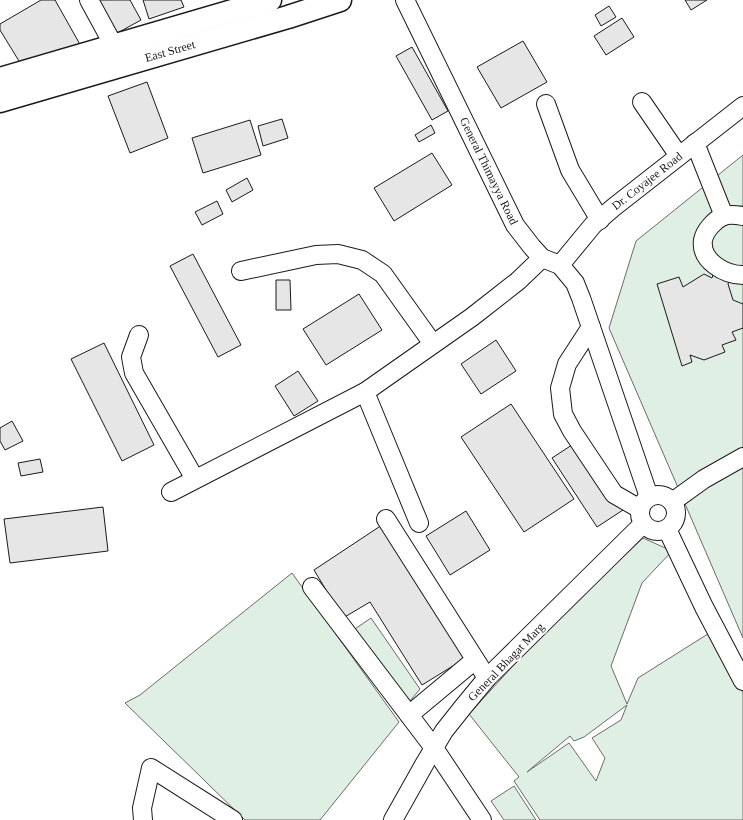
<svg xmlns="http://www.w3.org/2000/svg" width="743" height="820" font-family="'Times New Roman',serif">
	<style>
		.green { fill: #e0efe3; stroke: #6a6a6a; fill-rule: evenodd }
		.building { fill: #e6e6e6; stroke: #1a1a1a }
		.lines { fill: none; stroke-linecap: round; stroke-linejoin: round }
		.minor-casing { stroke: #1a1a1a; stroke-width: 20 }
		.major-casing { stroke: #1a1a1a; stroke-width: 25 }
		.minor { stroke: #fff; stroke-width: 18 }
		.major { stroke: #fff; stroke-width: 22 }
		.labels { text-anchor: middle; stroke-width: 4; stroke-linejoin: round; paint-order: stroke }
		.street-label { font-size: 12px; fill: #1a1a1a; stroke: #fff }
	</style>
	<rect width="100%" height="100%" fill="#fff"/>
	<!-- green -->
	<g class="green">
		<polygon points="743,155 743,638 609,328 636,241"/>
		<path d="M643 538 672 551 642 583 611 666 627 704 638 678 711 632 743 693V820H540L514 781 519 777 469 714 544 632ZM627 705 621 720 592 738 605 758 596 781 569 743 527 772 570 736 574 741 584 737Z"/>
		<polygon points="292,573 399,722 320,820 245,820 125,703 140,695"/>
		<polygon points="371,618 420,689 405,707 349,633"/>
		<polygon points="514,786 536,820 504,820 491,801"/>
	</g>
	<!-- building -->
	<g class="building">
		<polygon points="41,0 55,0 82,48 22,66 0,30 0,24"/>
		<polygon points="93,0 130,0 141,20 112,36"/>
		<polygon points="143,0 181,0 184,7 149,19"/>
		<polygon points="685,0 707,0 691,10"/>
		<polygon points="609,6 616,17 601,26 595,15"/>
		<polygon points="622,18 634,37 606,55 594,36"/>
		<polygon points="523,41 547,82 501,108 477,67"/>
		<polygon points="412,47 448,111 432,120 396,56"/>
		<polygon points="147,82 168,138 130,153 108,96"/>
		<polygon points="282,119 288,138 263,146 258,126"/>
		<polygon points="250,120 261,155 203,173 192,138"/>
		<polygon points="431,125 435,133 419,142 415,135"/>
		<polygon points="432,153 452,185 394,221 374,188"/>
		<polygon points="247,178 253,190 232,202 226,190"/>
		<polygon points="217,201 223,214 202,225 195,212"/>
		<polygon points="193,254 241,345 218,357 170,266"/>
		<polygon points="715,269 731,276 728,284 733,300 743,304 743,328 732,332 736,340 722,345 725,352 704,360 690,355 692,362 682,366 657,284 679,277 683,287 704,274 712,278"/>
		<polygon points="276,280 290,280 291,310 276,310"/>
		<polygon points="359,294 382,330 326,365 303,329"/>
		<polygon points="496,340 516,371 481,394 461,364"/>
		<polygon points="104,343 154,445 122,461 71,359"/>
		<polygon points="298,371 318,401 294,416 275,386"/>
		<polygon points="511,404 574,499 524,532 461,437"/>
		<polygon points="12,421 23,441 5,450 0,441 0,428"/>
		<polygon points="578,441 623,510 597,527 552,458"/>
		<polygon points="40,459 43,472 21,476 18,463"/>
		<polygon points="103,507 108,551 10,563 4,519"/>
		<polygon points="466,511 490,550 450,575 426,536"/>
		<polygon points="385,523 469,656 422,685 370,602 343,618 314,570"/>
	</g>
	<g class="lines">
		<defs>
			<g id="minor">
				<polyline points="89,0 114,46"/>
				<polyline points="405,0 515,225 532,247 542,258 560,265 575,283 581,298 649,497"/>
				<polyline points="642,102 679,156"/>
				<polyline points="546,104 570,170 600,220"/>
				<polyline points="695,143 724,216"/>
				<path d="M743 216C737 215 729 214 723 216 715 220 705 230 703 240 700 261 725 275 743 275"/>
				<polyline points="560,265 593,225 614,207 743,106"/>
				<polyline points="241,271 316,255 338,254 362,260 383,274 433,344"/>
				<polyline points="591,327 567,364 560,388 563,414 572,431 614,494 640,509"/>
				<polyline points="139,335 131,357 134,373 195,479"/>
				<polyline points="365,392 419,523"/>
				<polyline points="171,492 365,392 472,317 518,281 542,258"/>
				<circle cx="658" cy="513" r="18"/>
				<polyline points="672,502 704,479 743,457"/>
				<polyline points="386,519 487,678"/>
				<polyline points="667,529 704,607 743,681"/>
				<polyline points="312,587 434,748 482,820"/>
				<polyline points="409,715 475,660"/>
				<polyline points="143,820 142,808 151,768 233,820"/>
				<polyline points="393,820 425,763 444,731 463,707 487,678 643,524"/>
			</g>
			<g id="major">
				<polyline points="0,79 270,0"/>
				<polyline points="0,101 288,17 340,0"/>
			</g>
		</defs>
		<!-- minor casing -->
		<use href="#minor" class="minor-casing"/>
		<!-- major casing -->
		<use href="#major" class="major-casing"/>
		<!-- minor -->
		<use href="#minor" class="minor"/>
		<!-- major -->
		<use href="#major" class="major"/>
	</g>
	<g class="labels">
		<!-- street labels -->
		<g class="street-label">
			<text transform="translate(170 51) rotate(-16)" y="4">East Street</text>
			<text transform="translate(489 171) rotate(64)" y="4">General Thimayya Road</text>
			<text transform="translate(647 181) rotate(-38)" y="4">Dr. Coyajee Road</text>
			<text transform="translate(506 662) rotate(-46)" y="4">General Bhagat Marg</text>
		</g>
	</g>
</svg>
